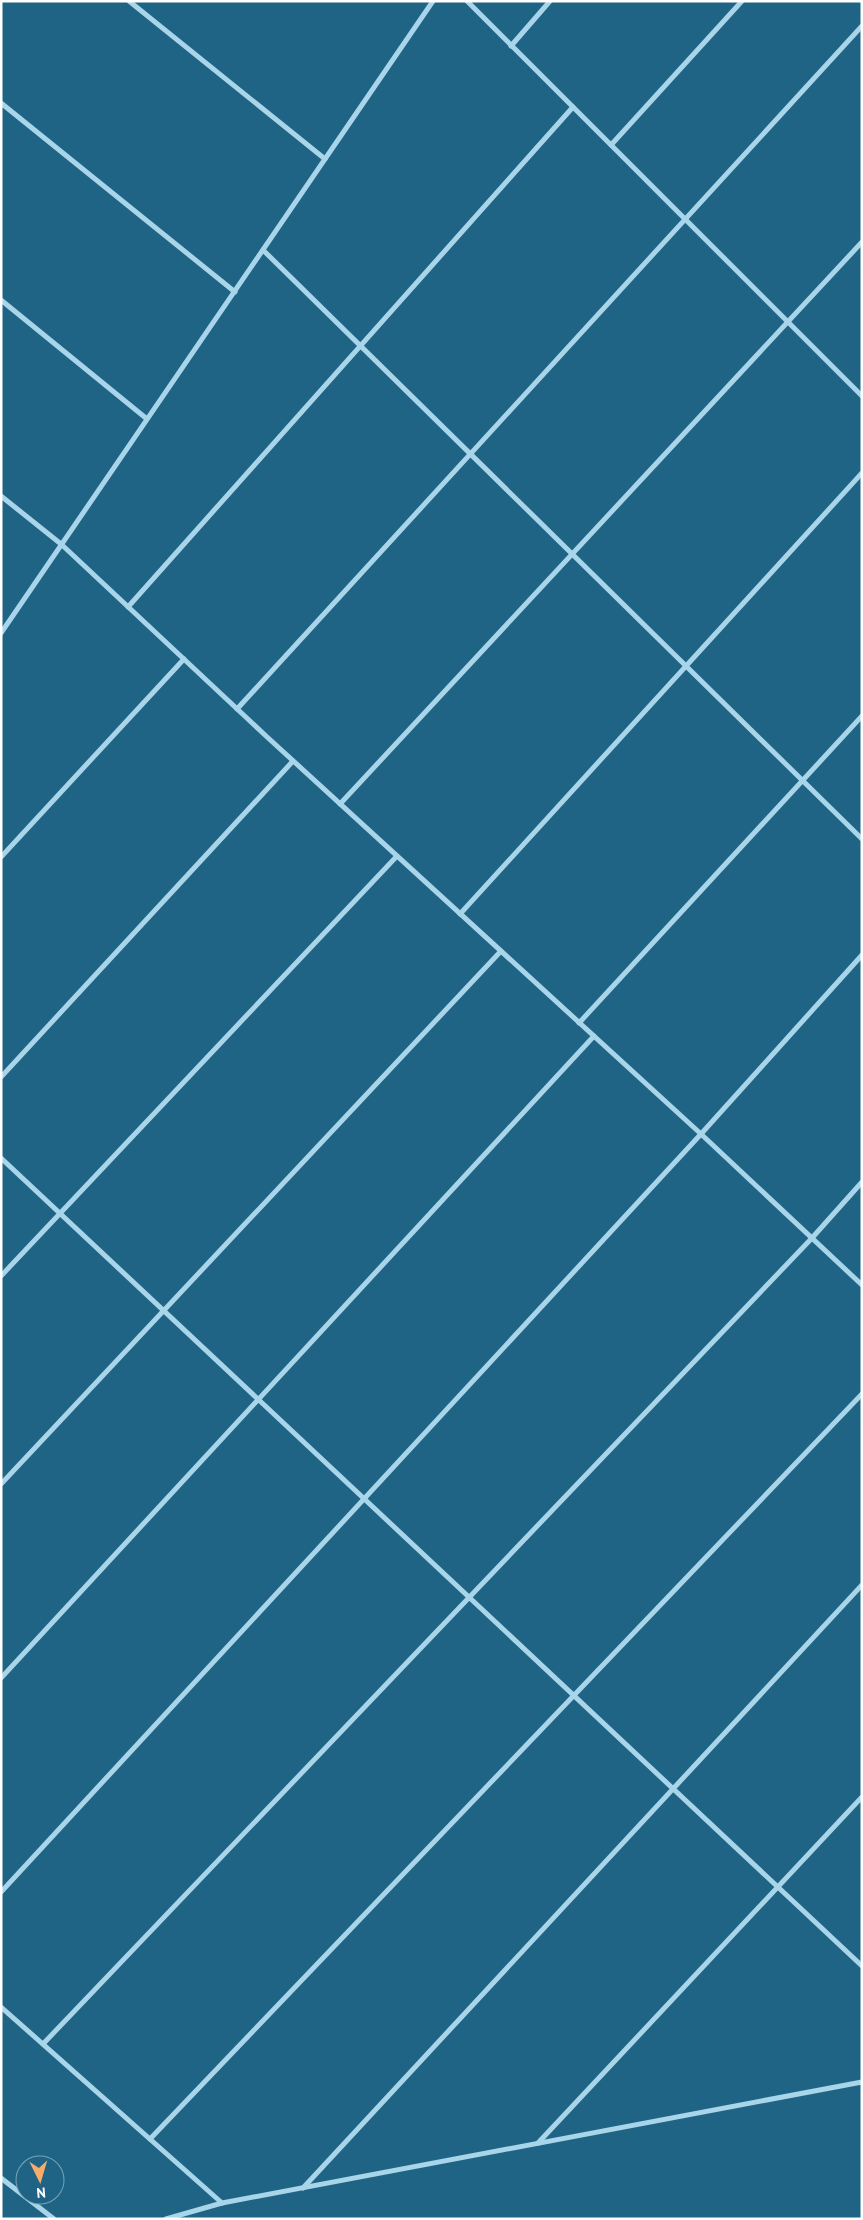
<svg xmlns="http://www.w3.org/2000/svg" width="863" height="2220" font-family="'PT Sans',sans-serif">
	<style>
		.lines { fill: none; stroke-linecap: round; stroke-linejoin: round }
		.minor { stroke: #a8d5e9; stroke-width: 5 }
	</style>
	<rect width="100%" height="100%" fill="#206485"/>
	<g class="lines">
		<!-- minor -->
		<g class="minor">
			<polyline points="129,1 325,159"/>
			<polyline points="467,1 862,396"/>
			<polyline points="511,46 550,1"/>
			<polyline points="1,103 235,292"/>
			<polyline points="611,145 742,1"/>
			<polyline points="263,250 862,839"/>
			<polyline points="1,300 147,419"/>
			<polyline points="1,496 61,544 266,736 701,1134 862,1285"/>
			<polyline points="128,607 573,107"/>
			<polyline points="1,633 433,1"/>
			<polyline points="237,709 862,26"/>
			<polyline points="340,804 862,242"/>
			<polyline points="1,857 184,659"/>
			<polyline points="460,914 862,473"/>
			<polyline points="579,1023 862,716"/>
			<polyline points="1,1077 293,761"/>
			<polyline points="1,1158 862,1966"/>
			<polyline points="1,1276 397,856"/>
			<polyline points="1,1484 501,951"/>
			<polyline points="1,1678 594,1036"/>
			<polyline points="1,1892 701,1134 862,955"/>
			<polyline points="1,2007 222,2203"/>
			<polyline points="43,2044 812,1238 862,1182"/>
			<polyline points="150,2139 862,1394"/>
			<polyline points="538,2143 862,1797"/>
			<polyline points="1,2178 54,2219"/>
			<polyline points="303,2188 862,1585"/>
			<polyline points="166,2219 222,2203 862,2082"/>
		</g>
	</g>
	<!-- border -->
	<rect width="863" height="2220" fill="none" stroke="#ffffff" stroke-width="5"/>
	<!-- north arrow -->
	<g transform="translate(40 2180) rotate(175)"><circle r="24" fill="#206485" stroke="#79a2b6"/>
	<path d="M0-4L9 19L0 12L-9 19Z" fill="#f7ac69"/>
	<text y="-8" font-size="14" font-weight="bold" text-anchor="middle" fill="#ffffff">N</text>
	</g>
</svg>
